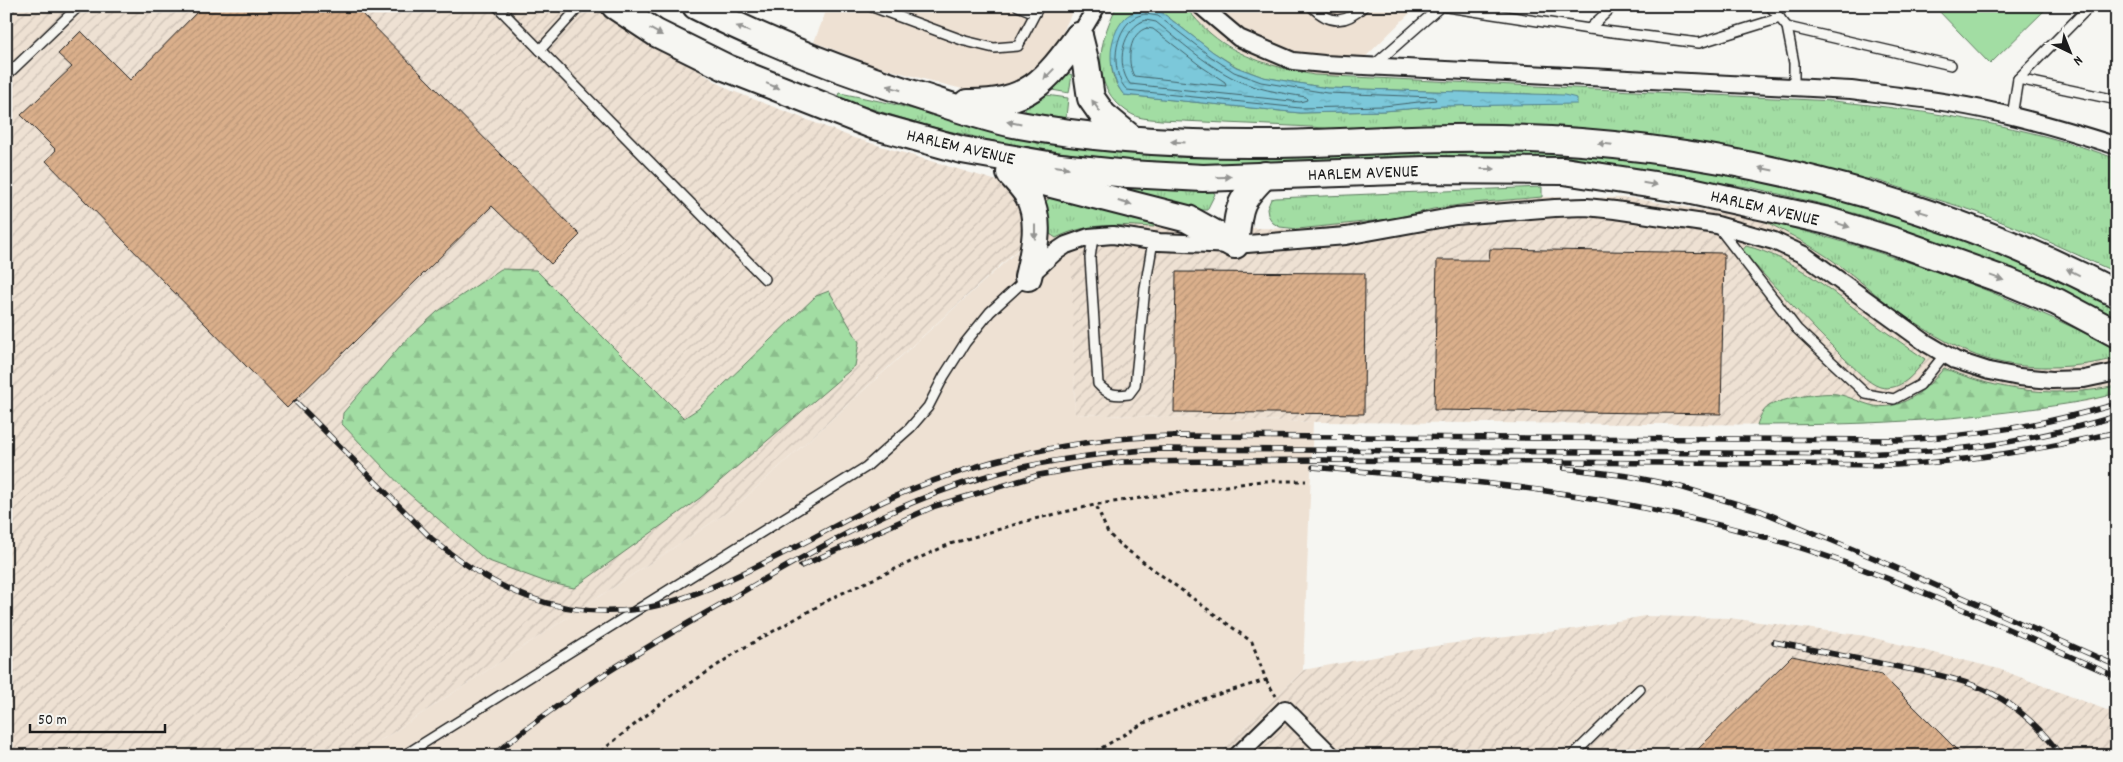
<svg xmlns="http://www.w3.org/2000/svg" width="2123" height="762" font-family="Dekko,sans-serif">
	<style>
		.built { fill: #eee1d3 }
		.industrial { fill: url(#industrial-furrows) }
		.grass { fill: url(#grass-tufts); stroke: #5f7c60; fill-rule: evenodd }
		.forest { fill: url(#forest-firs); stroke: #5f7c60 }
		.green { fill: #a2dda3; stroke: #5f7c60 }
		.water { fill: url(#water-ripples); stroke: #55838e }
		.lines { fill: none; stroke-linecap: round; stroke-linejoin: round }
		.shore { stroke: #426168; stroke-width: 1 }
		.building { fill: url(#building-hatch); stroke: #1c1c1c }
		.lane-casing { stroke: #1c1c1c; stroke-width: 12 }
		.street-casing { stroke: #1c1c1c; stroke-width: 20 }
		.primary-casing { stroke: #1c1c1c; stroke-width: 30 }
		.path { stroke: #1c1c1c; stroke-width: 3; stroke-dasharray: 4 4; stroke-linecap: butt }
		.lane { stroke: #f6f6f2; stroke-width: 9 }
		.street { stroke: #f6f6f2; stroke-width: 16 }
		.primary { stroke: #f6f6f2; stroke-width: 26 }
		.rail-casing { stroke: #1c1c1c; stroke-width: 5.5 }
		.rail { stroke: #f6f6f2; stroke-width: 4; stroke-dasharray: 11; stroke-linecap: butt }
		.oneway { fill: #949492 }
		.labels { text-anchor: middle; stroke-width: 4; stroke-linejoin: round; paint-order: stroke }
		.street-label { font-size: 18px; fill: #1c1c1c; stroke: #f6f6f2 }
	</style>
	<defs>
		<pattern id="industrial-furrows" width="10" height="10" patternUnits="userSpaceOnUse" patternTransform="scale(1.25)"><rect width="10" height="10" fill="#eee1d3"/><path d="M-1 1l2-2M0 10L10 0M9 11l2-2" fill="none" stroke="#ccc0b5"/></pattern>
		<pattern id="grass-tufts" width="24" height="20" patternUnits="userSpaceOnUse" patternTransform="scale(1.25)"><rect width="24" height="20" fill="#a2dda3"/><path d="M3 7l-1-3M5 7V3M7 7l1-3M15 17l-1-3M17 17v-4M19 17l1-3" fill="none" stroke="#8bbd8c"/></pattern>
		<pattern id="forest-firs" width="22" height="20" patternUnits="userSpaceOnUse" patternTransform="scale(1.25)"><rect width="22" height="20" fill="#a2dda3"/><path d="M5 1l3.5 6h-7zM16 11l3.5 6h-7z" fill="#8bbd8c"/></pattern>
		<pattern id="water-ripples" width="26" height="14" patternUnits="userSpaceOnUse" patternTransform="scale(1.25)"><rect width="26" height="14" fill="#7bc8da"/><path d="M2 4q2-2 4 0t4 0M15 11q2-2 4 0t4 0" fill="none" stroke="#6aabba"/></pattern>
		<pattern id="building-hatch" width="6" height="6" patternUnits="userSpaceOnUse" patternTransform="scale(1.25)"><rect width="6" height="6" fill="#daaf8b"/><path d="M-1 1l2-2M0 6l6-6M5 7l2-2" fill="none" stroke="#ba9677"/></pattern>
	</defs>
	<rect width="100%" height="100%" fill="#f6f6f2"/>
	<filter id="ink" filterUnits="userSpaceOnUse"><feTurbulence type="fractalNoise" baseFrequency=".02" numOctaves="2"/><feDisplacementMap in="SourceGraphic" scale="10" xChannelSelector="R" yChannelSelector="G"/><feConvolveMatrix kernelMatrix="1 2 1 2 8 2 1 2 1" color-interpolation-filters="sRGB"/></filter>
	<g filter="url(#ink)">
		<!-- built -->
		<g class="built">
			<polygon points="828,6 1075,6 1055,49 1045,64 1013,88 971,91 938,83 873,65 814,42"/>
			<polygon points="1184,6 1417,6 1344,78 1314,75 1278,68 1242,53 1211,35"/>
			<polygon points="1071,202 1075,414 1313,422 1303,670 1216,756 357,756 734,508"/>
		</g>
		<!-- industrial -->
		<g class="industrial">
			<polygon points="6,6 592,6 730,90 854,138 1051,197 1179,226 1298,229 1392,219 1433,209 1473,203 1542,197 1632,198 1734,215 1793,228 1864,248 1931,270 1974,286 2076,328 2117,349 2117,393 2090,401 1971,416 1813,425 1313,422 1075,414 1070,202 734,508 357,756 6,756"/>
			<polygon points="1645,616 1729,618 1866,636 1999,669 2117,714 2117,756 1216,756 1303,670 1447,644 1574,629"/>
		</g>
		<!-- grass -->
		<g class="grass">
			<path d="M1117 6H1184C1193 15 1201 26 1211 34 1239 58 1278 68 1314 75L1833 101C1929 111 2026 125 2117 159V273L2034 235 1977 212 1869 178 1866 184 1604 132 1492 124 1388 126 1339 130 1312 127 1161 120C1154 119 1145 119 1138 117 1129 114 1122 108 1116 102 1090 74 1102 35 1117 6ZM1146 9 1160 11 1213 52 1237 67 1263 77 1327 88 1530 94 1577 103 1443 106 1384 111 1300 113 1124 95C1099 65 1117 41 1133 12Z"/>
			<polygon points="1067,73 1072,75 1069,93 1052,90"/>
			<path d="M840 93 889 103 995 131 1482 148 1650 160 1778 182 1907 218 1977 244 2052 275 2117 307V315L2114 316 2000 265 1881 221 1822 204 1753 188 1692 178 1635 169 1191 165C1114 160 1038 152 962 134 920 125 879 111 838 98Z"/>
			<polygon points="1046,95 1068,98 1066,118 1025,112 1025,107"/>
			<polygon points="1109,182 1211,189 1215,194 1207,210 1202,210 1108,187"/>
			<polygon points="1542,187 1542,197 1473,203 1433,209 1392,219 1298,229 1280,227 1273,223 1268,215 1267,209 1271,199 1276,198"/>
			<path d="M1051 197 1155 220 1154 227C1119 225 1088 222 1056 238L1050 234 1045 202Z"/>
			<path d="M1764 221C1885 250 2006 292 2117 349V358C2071 370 2012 372 1968 352 1940 339 1911 322 1887 303 1871 291 1856 277 1839 265 1816 248 1790 234 1764 221Z"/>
			<path d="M1746 246C1794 258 1830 290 1868 319 1887 333 1906 346 1925 359 1915 374 1900 392 1880 387 1867 383 1854 367 1844 358 1809 324 1775 287 1742 251Z"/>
		</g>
		<!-- forest -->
		<g class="forest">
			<polygon points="501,269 536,270 684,418 698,409 816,296 829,291 859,342 855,366 700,498 574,588 546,582 486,560 407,492 342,424 343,413 401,345 437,312"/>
			<path d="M1944 368C1999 392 2058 398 2117 386V393C2084 403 2050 406 2016 411 1930 422 1843 425 1757 425 1759 418 1763 410 1769 406 1783 398 1821 392 1837 394 1848 396 1859 402 1870 405 1899 413 1927 390 1944 368Z"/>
		</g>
		<!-- green -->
		<polygon class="green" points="1934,6 2049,6 1990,64"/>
		<!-- water -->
		<path class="water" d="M1146 9 1160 11 1213 52 1236 67 1263 77 1327 88 1564 95 1577 98V104L1443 106 1384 111 1300 113 1124 95C1107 75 1106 38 1125 18 1131 12 1138 11 1146 9Z"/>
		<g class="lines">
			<!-- shore -->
			<g class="shore">
				<path d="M1146 14 1158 16 1210 56 1234 72 1261 82 1327 93 1434 97 1436 100 1384 106 1300 108 1127 90C1111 74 1113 38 1129 22 1134 17 1139 15 1146 14Z"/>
				<path d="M1146 20 1156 22C1180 41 1204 63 1231 77 1253 89 1281 93 1306 97L1307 100 1300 102 1263 98 1130 84C1115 65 1122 27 1146 20Z"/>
				<path d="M1147 28 1153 29 1202 67 1225 82 1226 86 1134 76C1126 62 1129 32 1147 28Z"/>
			</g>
		</g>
		<!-- building -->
		<g class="building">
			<polygon points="203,6 354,6 580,235 551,264 492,206 287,408 46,161 56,150 21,115 72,67 58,54 81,31 130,80"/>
			<polygon points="1490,249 1724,253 1721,414 1434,410 1437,260 1489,260"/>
			<polygon points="1176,272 1365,273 1364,414 1174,412"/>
			<polygon points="1792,656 1882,675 1963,756 1691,756"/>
		</g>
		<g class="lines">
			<defs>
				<g id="lane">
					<polyline points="497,6 540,50 580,6"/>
					<polyline points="870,6 965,41 994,48 1018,46 1039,6"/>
					<polyline points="1018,6 1035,13"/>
					<path d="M1311 6C1330 25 1346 24 1364 6"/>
					<polyline points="1441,6 1589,29 1699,43 1780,18"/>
					<polyline points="1770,6 1787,27 1794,63 1794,86"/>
					<polyline points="6,8 10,6"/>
					<polyline points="1787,27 1951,65"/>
					<polyline points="1589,29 1613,6"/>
					<polyline points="540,50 765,279"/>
					<polyline points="1374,65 1440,7"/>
					<polyline points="6,76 79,6"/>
					<polyline points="2018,79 2117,100"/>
					<polyline points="2012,116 2018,79 2090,6"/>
					<polyline points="1719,228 1797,329 1866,394 1894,399 1920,385 1945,354"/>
					<path d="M1093 237 1090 258 1098 384C1108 395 1115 396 1129 394L1135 386 1145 288 1153 241"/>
					<polyline points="403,756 866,467 910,428 928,407 944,376 965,343 990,312 1026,279"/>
					<polyline points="1572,756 1640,689"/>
				</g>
				<g id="street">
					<path d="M1201 6 1239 38 1293 61 1324 64 1851 90C1899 96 1948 101 1995 112 2036 121 2076 133 2117 146"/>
					<polyline points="1079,36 1097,6"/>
					<polyline points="1030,275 1054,253 1066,245 1089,237 1113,235 1159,242 1235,245 1346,236 1456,216 1555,208 1586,207 1615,210 1717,225 1774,241 1804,255 1926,343 1955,360 1989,371 2019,377 2052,380 2084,379 2117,372"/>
					<polyline points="1237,756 1285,709 1332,756"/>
				</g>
				<g id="primary">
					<polyline points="615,6 656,33 727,68 872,125 962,150 1060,167 1128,174 1203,178 1425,170 1564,171 1687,190 1828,221 1897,242 2009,282 2057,302 2117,334"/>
					<path d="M696 6C771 44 849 74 929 99 956 108 985 118 1014 124 1098 140 1186 145 1271 144 1347 143 1423 136 1500 138 1711 142 1929 196 2117 294"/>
					<polyline points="1079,36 1086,64 1091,98 1103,115 1132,139"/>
					<path d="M967 103C1028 104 1045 82 1079 36"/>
					<path d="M1010 173C1016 180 1023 187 1028 195 1042 221 1034 251 1028 277"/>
					<path d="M1020 176 1188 219 1235 245C1239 207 1237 203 1265 175"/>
				</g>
			</defs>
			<!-- lane casing -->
			<use href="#lane" class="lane-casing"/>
			<!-- street casing -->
			<use href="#street" class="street-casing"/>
			<!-- primary casing -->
			<use href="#primary" class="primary-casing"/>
			<!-- path -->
			<g class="path">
				<polyline points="1266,680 1276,696"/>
				<polyline points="595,756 667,699 740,650 836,596 950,544 1030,520 1099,504 1261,481 1306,481"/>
				<polyline points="1088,756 1144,723 1203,699 1266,680 1252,642 1119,544 1108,533 1096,505"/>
			</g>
			<!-- lane -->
			<use href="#lane" class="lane"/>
			<!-- street -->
			<use href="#street" class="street"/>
			<!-- primary -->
			<use href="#primary" class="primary"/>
			<defs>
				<g id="rail">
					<path d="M296 402 431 538C492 589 558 620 639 609 690 602 759 566 805 542 838 525 870 506 905 492 991 456 1079 438 1172 436L1900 440C1977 436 2043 425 2117 404"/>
					<path d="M1313 467C1399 475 1486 481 1572 495 1636 505 1699 519 1761 536 1884 570 2000 626 2117 677"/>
					<polyline points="1564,468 1628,476 1677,486 1761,511 1874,558 2117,666"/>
					<path d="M801 566 935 506 1039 475 1084 467 1122 462 1321 460 1896 465C1972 461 2044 449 2117 432"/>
					<path d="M1774 642C1814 650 1854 658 1894 666 1927 673 1963 678 1993 694 2019 708 2045 732 2061 756"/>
					<path d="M492 756C564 696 644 648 725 602 809 553 893 503 987 476 1043 460 1101 453 1159 449L1860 454C1900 452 1942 452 1982 446 2028 440 2072 429 2117 416"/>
				</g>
			</defs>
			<!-- rail casing -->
			<use href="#rail" class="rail-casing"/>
			<!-- rail -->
			<use href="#rail" class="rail"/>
		</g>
		<!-- one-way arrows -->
		<defs><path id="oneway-solid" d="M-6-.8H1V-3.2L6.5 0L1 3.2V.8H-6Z" transform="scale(1.25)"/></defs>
		<g class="oneway">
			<use href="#oneway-solid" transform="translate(743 29) rotate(-157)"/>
			<use href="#oneway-solid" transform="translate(656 32) rotate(29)"/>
			<use href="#oneway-solid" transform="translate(1049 74) rotate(134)"/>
			<use href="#oneway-solid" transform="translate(773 86) rotate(22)"/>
			<use href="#oneway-solid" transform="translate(894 88) rotate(-163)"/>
			<use href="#oneway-solid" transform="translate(1096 106) rotate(-125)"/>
			<use href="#oneway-solid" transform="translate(1014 123) rotate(-169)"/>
			<use href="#oneway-solid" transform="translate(1178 142) rotate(-176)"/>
			<use href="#oneway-solid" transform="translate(1605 144) rotate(-174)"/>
			<use href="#oneway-solid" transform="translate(1062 167) rotate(8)"/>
			<use href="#oneway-solid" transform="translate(1488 169)"/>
			<use href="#oneway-solid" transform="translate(1766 169) rotate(-168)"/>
			<use href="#oneway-solid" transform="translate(1224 177) rotate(-2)"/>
			<use href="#oneway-solid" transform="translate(1650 184) rotate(9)"/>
			<use href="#oneway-solid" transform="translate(1125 203) rotate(15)"/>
			<use href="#oneway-solid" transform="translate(1922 212) rotate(-162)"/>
			<use href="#oneway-solid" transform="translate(1843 225) rotate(17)"/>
			<use href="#oneway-solid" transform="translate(1035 232) rotate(90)"/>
			<use href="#oneway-solid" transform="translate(2073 272) rotate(-154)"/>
			<use href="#oneway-solid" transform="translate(1997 278) rotate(20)"/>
		</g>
	</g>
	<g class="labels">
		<!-- street labels -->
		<g class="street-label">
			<text transform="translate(961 146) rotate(13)" y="6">HARLEM AVENUE</text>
			<text transform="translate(1363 172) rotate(-2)" y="6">HARLEM AVENUE</text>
			<text transform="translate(1765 207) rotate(13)" y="6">HARLEM AVENUE</text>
		</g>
	</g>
	<!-- margin -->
	<rect width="2123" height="762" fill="none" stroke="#f6f6f2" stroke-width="25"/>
	<rect x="12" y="12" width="2098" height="737" fill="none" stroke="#1c1c1c" stroke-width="2" filter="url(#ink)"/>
	<!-- north arrow -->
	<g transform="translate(2070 52) rotate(137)" stroke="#f6f6f2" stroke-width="4" paint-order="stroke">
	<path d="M0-4L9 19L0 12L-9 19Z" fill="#1c1c1c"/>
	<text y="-8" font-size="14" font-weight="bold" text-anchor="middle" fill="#1c1c1c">N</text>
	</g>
	<!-- scale -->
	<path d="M30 724v8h135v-8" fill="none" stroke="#1c1c1c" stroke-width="2.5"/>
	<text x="38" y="724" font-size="15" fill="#1c1c1c" stroke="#f6f6f2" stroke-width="4" paint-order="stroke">50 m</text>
</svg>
